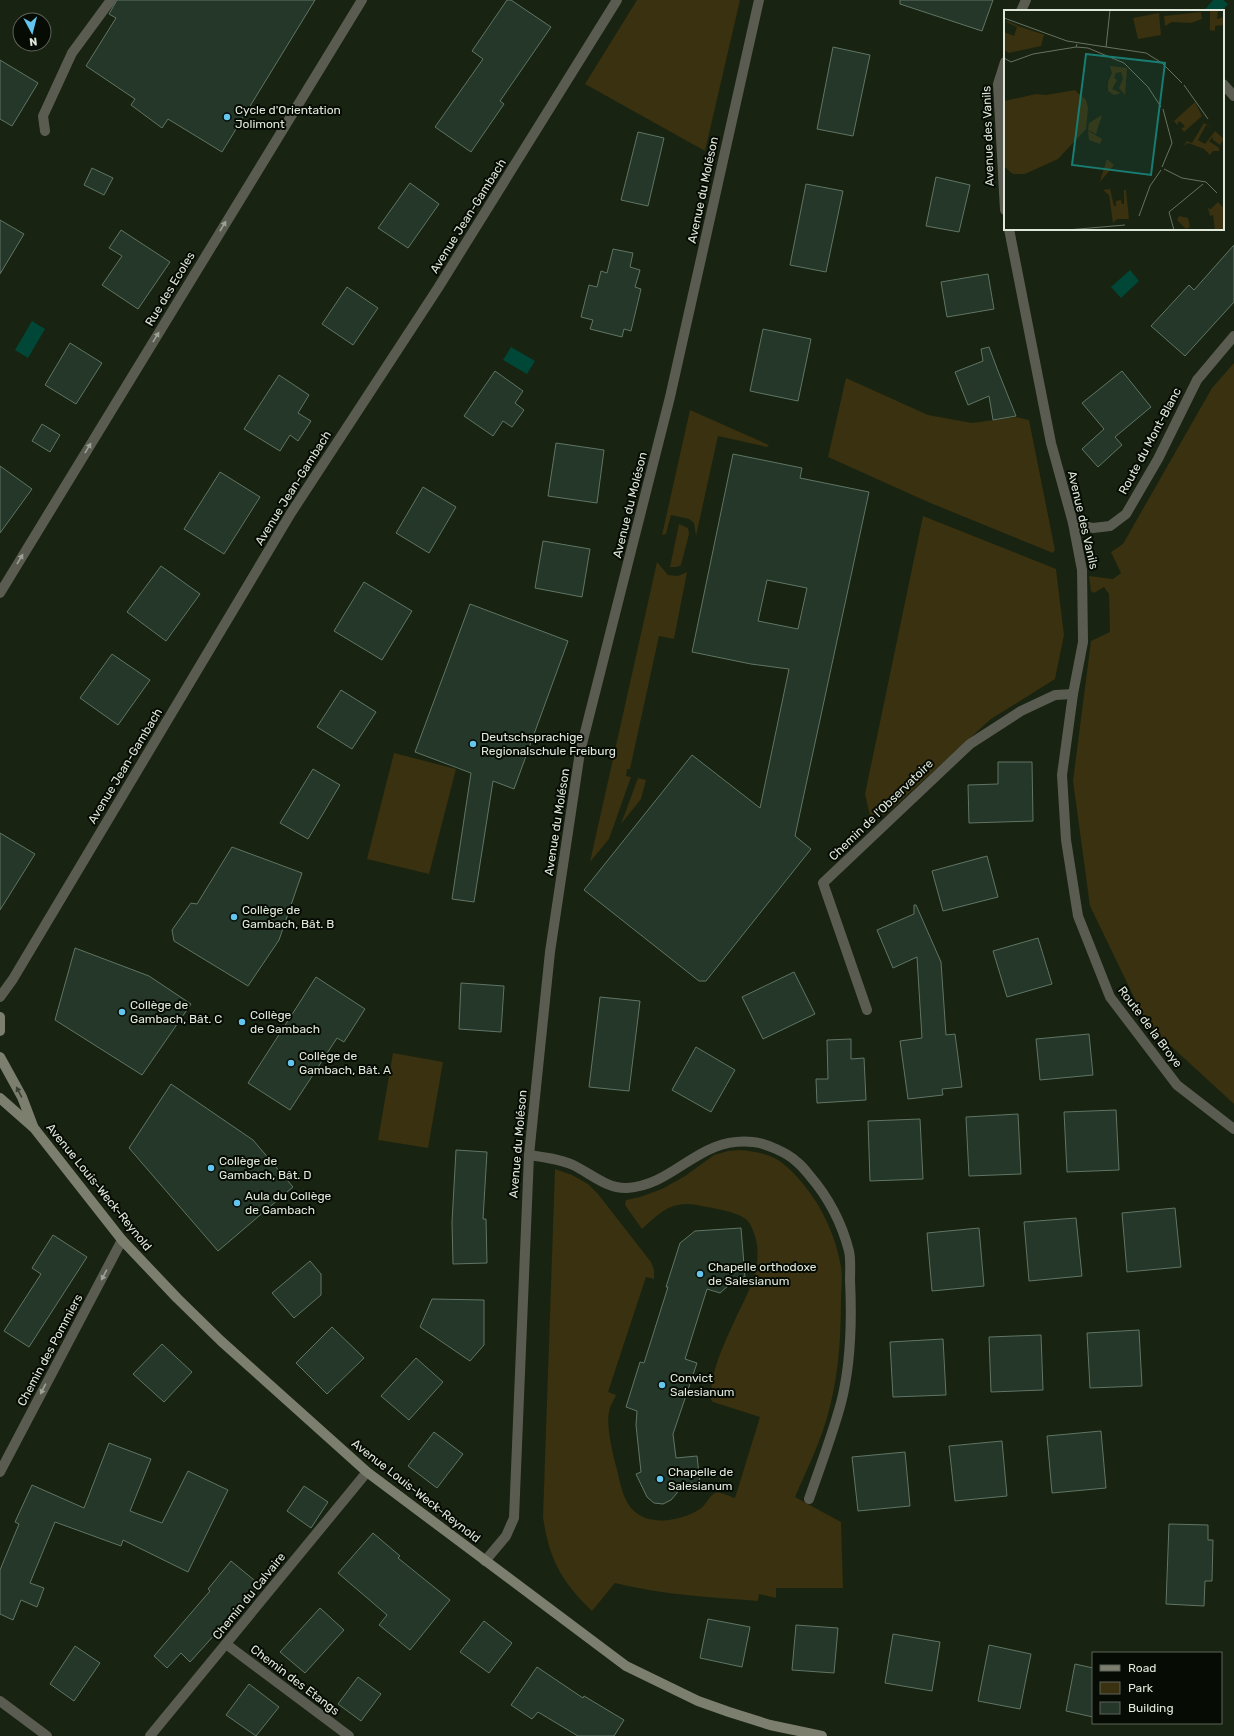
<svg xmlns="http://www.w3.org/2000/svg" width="1234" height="1736" font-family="Rubik,sans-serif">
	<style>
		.green { fill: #39310f }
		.water { fill: #014737 }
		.building { fill: #243729; stroke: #607565; fill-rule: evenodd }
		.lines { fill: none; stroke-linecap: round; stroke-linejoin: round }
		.minor { stroke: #5a5c52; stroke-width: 10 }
		.tertiary { stroke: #5a5c52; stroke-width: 10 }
		.secondary { stroke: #7c7e6e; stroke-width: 10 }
		.oneway { fill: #9da296 }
		.oneway2 { fill: #3b3f34 }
		.poi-dot { fill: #64c5ee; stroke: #060b04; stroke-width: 1.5 }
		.labels { text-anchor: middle; stroke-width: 4; stroke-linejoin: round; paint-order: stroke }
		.poi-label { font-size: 12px; fill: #e0e8db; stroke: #060b04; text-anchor: start }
		.street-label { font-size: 12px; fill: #e0e8db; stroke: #060b04 }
		.inset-road { fill: none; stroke: #687262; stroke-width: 1 }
		.view { fill: #197c73; fill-opacity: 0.15; stroke: #197c73; stroke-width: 2 }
		.inset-edge { fill: none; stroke: #e0e8db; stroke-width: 2 }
	</style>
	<rect width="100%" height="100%" fill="#182311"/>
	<!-- green -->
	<g class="green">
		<polygon points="637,0 740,0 705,151 585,84"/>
		<polygon points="1234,363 1234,1104 1147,1024 1090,906 1073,781 1091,641 1110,632 1109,594 1104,587 1094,593 1091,591 1089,576 1113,579 1121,573 1111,552 1123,544 1212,388"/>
		<polygon points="846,378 928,415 972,423 1016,417 1029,420 1055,550 1053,553 928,502 828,457"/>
		<polygon points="690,410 769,445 767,447 718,436 696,536 694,523 689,519 671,515 666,534 662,535"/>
		<polygon points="923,516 1056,569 1064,635 1055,679 991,719 885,815 870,816 865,794"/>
		<polygon points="679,524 688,528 689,534 681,565 677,567 670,567"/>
		<polygon points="657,562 668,575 678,576 687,572 674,639 659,636 630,769 627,769 626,776 631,777 609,839 590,862"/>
		<polygon points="394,753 456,769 429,874 367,859"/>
		<polygon points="638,778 646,780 641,799 621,824"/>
		<polygon points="393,1053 443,1062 428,1148 378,1140"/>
		<path d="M740 1150C750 1151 760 1152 770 1156 783 1161 795 1174 804 1185 823 1208 836 1237 841 1267 843 1278 841 1290 841 1301 841 1341 838 1382 826 1421 818 1447 806 1472 795 1497L841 1522 843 1588H776V1598L759 1594 758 1601C710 1597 662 1595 615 1583L592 1611C561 1581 549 1559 543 1517L555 1169 572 1175 588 1184 598 1194 651 1262 654 1270V1279L646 1277 608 1392 616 1395C614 1400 610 1406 609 1412 606 1425 613 1456 617 1469 620 1483 623 1501 634 1511 651 1527 683 1520 700 1509 706 1505 709 1496 715 1493 720 1491 730 1497 735 1498L760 1417 713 1402 711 1400C710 1373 723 1346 734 1322 747 1293 764 1269 755 1236 753 1231 751 1224 747 1220 737 1211 710 1208 697 1205 672 1200 659 1213 642 1229L625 1205 626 1200 640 1197 662 1189 685 1176 714 1155 728 1151Z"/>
	</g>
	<!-- water -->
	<g class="water">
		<polygon points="1213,0 1223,0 1228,4 1222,11 1204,11"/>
		<polygon points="1130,270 1139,281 1121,298 1111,287"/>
		<polygon points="32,321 45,329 28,358 15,350"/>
		<polygon points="511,347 535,361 527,374 503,360"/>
	</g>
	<!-- building -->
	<g class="building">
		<polygon points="117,0 315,0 222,152 168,119 162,128 131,105 135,99 86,66 116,18 109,14"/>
		<polygon points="507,0 511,0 551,27 500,101 504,104 471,152 435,127 483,59 472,51"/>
		<polygon points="900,0 993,0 982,31 900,4"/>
		<polygon points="833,47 870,55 853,136 817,129"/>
		<polygon points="0,60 38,83 12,126 0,119"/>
		<polygon points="638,132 664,138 648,206 621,200"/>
		<polygon points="92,168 113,178 104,195 84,185"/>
		<polygon points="936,177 970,185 959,232 926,226"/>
		<polygon points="410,183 439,204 408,248 378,228"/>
		<polygon points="806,184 843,191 826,272 790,265"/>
		<polygon points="0,220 24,234 0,274"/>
		<polygon points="121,230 170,262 138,309 102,285 122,256 109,248"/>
		<polygon points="1234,245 1234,302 1185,356 1151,326 1189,285 1194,290"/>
		<polygon points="613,249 633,253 630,267 640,270 635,287 641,289 631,331 624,329 622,337 590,329 593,320 581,317 589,285 597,287 601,271 607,273"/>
		<polygon points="988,274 994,309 947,317 941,282"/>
		<polygon points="347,287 378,308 353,345 322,324"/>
		<polygon points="763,329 811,339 798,401 750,391"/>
		<polygon points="70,343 102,363 76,404 45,385"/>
		<polygon points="989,347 998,371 1016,416 993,420 989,396 968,405 955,372 983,361 981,349"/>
		<polygon points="495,371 523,391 515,403 524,410 512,427 503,421 493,436 464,416"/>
		<polygon points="1122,371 1151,407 1115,437 1122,445 1098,467 1082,449 1104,429 1082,403"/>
		<polygon points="279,375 309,395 298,413 311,421 298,441 290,435 280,451 244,429"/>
		<polygon points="42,424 60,435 50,452 32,441"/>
		<polygon points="556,443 604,450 597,503 548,496"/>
		<path d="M733 454 802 468 800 478 869 492 795 836 811 849 706 981H699L584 890 692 755 760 808 789 669 751 664 692 652ZM767 580 807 588 798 629 758 621Z"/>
		<polygon points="0,466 32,489 0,533"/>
		<polygon points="220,472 260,497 224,554 184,529"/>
		<polygon points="423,487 456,507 429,553 396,533"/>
		<polygon points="543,541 590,549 582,597 535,588"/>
		<polygon points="161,566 200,594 166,641 127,612"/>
		<polygon points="364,582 412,611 382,660 334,631"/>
		<polygon points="470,604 568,641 514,789 493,781 474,902 452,899 471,773 415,752"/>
		<polygon points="112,654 150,680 118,725 80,698"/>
		<polygon points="341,690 376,712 352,749 317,727"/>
		<polygon points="998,762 1032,762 1033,821 969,823 968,785 998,784"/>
		<polygon points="313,769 340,785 308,839 280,823"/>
		<polygon points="0,833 35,854 0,910"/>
		<polygon points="232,847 302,873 279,940 248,986 174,941 172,930 191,903 197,904"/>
		<polygon points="987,856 998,897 943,911 932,871"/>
		<polygon points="914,905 916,905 941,962 946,1035 955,1034 962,1087 942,1089 943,1095 908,1099 900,1041 922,1038 917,957 893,968 877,930 914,914"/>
		<polygon points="1038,938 1052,984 1007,997 993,951"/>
		<polygon points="75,948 149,976 191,1004 142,1075 55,1020"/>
		<polygon points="794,972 815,1014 763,1039 742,997"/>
		<polygon points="316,977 365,1009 344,1042 337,1038 290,1110 248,1083"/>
		<polygon points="461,983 504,986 501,1032 459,1029"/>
		<polygon points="600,997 640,1001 629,1091 589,1087"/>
		<polygon points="1089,1034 1093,1075 1040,1080 1036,1039"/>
		<polygon points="851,1039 851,1059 864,1058 866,1100 817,1103 816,1079 828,1079 827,1040"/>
		<polygon points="696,1047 735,1070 711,1112 672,1090"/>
		<polygon points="171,1084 253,1140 293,1187 218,1251 129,1148"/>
		<polygon points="1116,1110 1119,1170 1067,1172 1064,1112"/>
		<polygon points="1018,1114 1021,1174 969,1176 966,1117"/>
		<polygon points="920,1119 923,1179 870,1181 868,1121"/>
		<polygon points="456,1150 487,1152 483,1219 486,1219 487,1263 453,1264 452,1222"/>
		<polygon points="1175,1208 1181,1267 1127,1272 1122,1213"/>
		<polygon points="1076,1218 1082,1276 1029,1281 1024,1222"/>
		<polygon points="741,1228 745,1277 738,1277 720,1293 707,1289 685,1359 697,1363 673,1434 676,1458 697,1456 700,1482 680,1484 677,1493 671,1500 663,1504 654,1503 647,1497 636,1474 641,1472 636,1425 637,1411 626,1407 640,1362 644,1363 668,1287 666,1287 680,1243 695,1231"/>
		<polygon points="979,1228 984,1286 932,1291 927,1233"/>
		<polygon points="53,1235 87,1257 29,1347 4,1331 41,1274 32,1268"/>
		<polygon points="310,1261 321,1274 321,1295 294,1318 272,1293"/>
		<polygon points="432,1299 484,1300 484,1345 470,1361 420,1327"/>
		<polygon points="332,1327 364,1358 327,1394 296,1363"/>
		<polygon points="1139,1330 1142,1386 1090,1388 1087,1333"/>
		<polygon points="1041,1335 1043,1390 991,1392 989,1337"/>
		<polygon points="943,1339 946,1395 893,1397 890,1342"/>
		<polygon points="162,1344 192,1372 164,1402 133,1374"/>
		<polygon points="416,1358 443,1382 409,1420 381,1396"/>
		<polygon points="1101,1431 1106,1488 1052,1493 1047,1436"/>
		<polygon points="434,1432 463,1454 437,1488 408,1466"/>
		<polygon points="1002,1441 1007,1496 955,1501 949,1446"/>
		<polygon points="109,1443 151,1459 130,1511 162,1523 188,1471 228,1490 188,1572 123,1540 121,1546 55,1522 30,1583 44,1588 37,1607 21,1600 13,1620 0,1614 0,1570 19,1524 15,1522 32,1485 84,1508"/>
		<polygon points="905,1452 910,1506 858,1511 852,1457"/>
		<polygon points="304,1486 328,1502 311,1528 287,1511"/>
		<polygon points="1169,1524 1208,1525 1208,1540 1213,1540 1212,1581 1205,1581 1204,1606 1166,1604"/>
		<polygon points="373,1533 400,1556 398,1558 450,1600 410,1650 379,1625 387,1615 338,1573"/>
		<polygon points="231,1561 260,1585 237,1613 235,1612 190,1662 181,1653 167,1668 154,1656 210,1591 208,1589"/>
		<polygon points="320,1608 344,1630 305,1673 280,1652"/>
		<polygon points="708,1619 750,1627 742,1667 700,1658"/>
		<polygon points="484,1621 512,1643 489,1673 460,1652"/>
		<polygon points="796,1625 838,1628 834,1673 792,1670"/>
		<polygon points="893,1634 940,1642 932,1691 885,1683"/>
		<polygon points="989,1645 1031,1654 1020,1709 978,1701"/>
		<polygon points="75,1646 100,1663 74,1701 50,1684"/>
		<polygon points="1075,1664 1093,1668 1093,1717 1066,1711"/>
		<polygon points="537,1667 583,1698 584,1696 624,1720 614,1736 578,1736 538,1712 532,1719 511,1705"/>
		<polygon points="358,1677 381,1694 361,1721 338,1704"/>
		<polygon points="249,1684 279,1707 256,1736 226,1715"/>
	</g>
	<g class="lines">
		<!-- minor -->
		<g class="minor">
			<polyline points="1021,11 1026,0"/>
			<polyline points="1005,62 998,84 1005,210"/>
			<polyline points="1223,84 1234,96"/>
			<polyline points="45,131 43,116 72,53 111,0"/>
			<polyline points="1009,229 1051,443 1073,523 1082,570 1083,642 1073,694 1062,775 1066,840 1078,916 1110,997 1177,1085 1234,1129"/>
			<polyline points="1073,523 1093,528 1110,526 1126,514 1158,459 1197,380 1234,336"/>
			<polyline points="0,593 362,0"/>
			<polyline points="0,997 13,979 291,513 438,288 617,0"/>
			<polyline points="867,1010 823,883 970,744 1021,711 1055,695 1073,694"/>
			<path d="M529 1155C544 1157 560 1159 573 1165 590 1173 607 1189 627 1188 676 1185 698 1136 753 1142 765 1143 788 1153 797 1162 802 1166 806 1171 810 1176 828 1197 842 1224 849 1251 851 1260 850 1271 850 1280 852 1321 851 1364 841 1403 832 1436 820 1467 809 1499"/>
			<polyline points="0,1472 122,1240"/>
			<polyline points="485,1561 506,1536 514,1518 529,1155 550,952 580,752 670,397 759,0"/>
			<polyline points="226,1644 349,1736"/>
			<polyline points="150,1736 367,1472"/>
		</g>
		<!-- tertiary -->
		<polyline class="tertiary" points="0,1701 47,1736"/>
		<!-- secondary -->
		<g class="secondary">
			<polyline points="0,1017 0,1031"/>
			<polyline points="0,1057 22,1097 33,1126"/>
			<polyline points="0,1098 34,1128 122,1240 177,1298 221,1341 367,1472 626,1666 698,1701 729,1712 770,1725 822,1736"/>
		</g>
	</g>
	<!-- one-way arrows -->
	<defs><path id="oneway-solid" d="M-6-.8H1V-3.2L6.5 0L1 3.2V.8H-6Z"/></defs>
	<g class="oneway">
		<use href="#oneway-solid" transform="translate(223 226) rotate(-59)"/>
		<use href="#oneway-solid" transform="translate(156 337) rotate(-59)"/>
		<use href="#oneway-solid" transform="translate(88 448) rotate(-59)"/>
		<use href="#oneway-solid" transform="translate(20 559) rotate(-59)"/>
		<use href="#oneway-solid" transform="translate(104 1275) rotate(118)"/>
		<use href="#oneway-solid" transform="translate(43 1389) rotate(118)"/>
	</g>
	<use class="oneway2" href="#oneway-solid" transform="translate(19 1092) rotate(-118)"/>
	<!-- markers -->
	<g class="poi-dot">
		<circle cx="227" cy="117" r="4"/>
		<circle cx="473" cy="744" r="4"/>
		<circle cx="234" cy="917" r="4"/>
		<circle cx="122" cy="1012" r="4"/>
		<circle cx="242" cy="1022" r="4"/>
		<circle cx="291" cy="1063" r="4"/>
		<circle cx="211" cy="1168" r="4"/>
		<circle cx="237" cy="1203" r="4"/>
		<circle cx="700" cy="1274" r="4"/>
		<circle cx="662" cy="1385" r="4"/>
		<circle cx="660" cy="1479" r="4"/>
	</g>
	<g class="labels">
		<!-- poi labels -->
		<g class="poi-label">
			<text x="235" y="114">Cycle d'Orientation<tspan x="235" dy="14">Jolimont</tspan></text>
			<text x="481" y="741">Deutschsprachige<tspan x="481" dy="14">Regionalschule Freiburg</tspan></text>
			<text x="242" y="914">Collège de<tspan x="242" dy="14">Gambach, Bât. B</tspan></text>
			<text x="130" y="1009">Collège de<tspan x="130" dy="14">Gambach, Bât. C</tspan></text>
			<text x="250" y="1019">Collège<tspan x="250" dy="14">de Gambach</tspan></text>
			<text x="299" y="1060">Collège de<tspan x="299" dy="14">Gambach, Bât. A</tspan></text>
			<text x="219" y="1165">Collège de<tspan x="219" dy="14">Gambach, Bât. D</tspan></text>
			<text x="245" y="1200">Aula du Collège<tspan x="245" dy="14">de Gambach</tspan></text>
			<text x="708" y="1271">Chapelle orthodoxe<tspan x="708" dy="14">de Salesianum</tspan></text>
			<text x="670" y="1382">Convict<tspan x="670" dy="14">Salesianum</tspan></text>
			<text x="668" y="1476">Chapelle de<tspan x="668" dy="14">Salesianum</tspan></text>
		</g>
		<!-- street labels -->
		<g class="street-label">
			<text transform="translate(988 136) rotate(-92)" y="4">Avenue des Vanils</text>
			<text transform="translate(703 190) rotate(-78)" y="4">Avenue du Moléson</text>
			<text transform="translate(468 216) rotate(-58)" y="4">Avenue Jean-Gambach</text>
			<text transform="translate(170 289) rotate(-59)" y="4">Rue des Ecoles</text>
			<text transform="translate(1150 441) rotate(-62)" y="4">Route du Mont-Blanc</text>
			<text transform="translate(293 488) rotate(-58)" y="4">Avenue Jean-Gambach</text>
			<text transform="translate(630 505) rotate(-76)" y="4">Avenue du Moléson</text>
			<text transform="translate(1083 520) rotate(77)" y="4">Avenue des Vanils</text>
			<text transform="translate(125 766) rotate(-59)" y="4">Avenue Jean-Gambach</text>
			<text transform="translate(881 810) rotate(-44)" y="4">Chemin de l'Observatoire</text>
			<text transform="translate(557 822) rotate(-81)" y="4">Avenue du Moléson</text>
			<text transform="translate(1150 1027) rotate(53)" y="4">Route de la Broye</text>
			<text transform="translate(518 1144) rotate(-85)" y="4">Avenue du Moléson</text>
			<text transform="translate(99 1187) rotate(51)" y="4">Avenue Louis-Weck-Reynold</text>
			<text transform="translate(50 1350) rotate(-62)" y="4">Chemin des Pommiers</text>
			<text transform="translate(416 1491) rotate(38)" y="4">Avenue Louis-Weck-Reynold</text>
			<text transform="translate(249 1596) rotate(-51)" y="4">Chemin du Calvaire</text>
			<text transform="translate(295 1680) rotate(37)" y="4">Chemin des Etangs</text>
		</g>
	</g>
	<!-- overview -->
	<g transform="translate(1004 10)">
		<rect width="220" height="220" fill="#182311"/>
		<path d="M206 0H214L213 9 220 7V15L211 16V21L206 20ZM197 2 198 9 187 13 168 12 161 16 160 6ZM155 3 157 25 134 29 129 8ZM4 11 14 16 44 26 40 25 37 36 5 43 0 40V22L10 26 13 17 2 12ZM106 56 123 58 121 85 115 78 119 69 117 62 112 63 110 68 113 70 108 79 117 83 110 85 104 81V72L108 63ZM71 80 82 90 84 98 82 119 54 149 21 164H9L5 161 0 156V91L32 84 42 85ZM191 92 198 106 180 122 177 118 181 117 179 114 175 111 173 115 170 111ZM98 105 92 124 84 120 85 113ZM200 113 210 119 202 115 194 130 201 134 211 121 220 129 216 135 209 130V127L205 131 215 138V141H209L206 145 200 139 187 134 183 133 178 137 183 131 188 133ZM84 121 98 129 96 134 85 130ZM103 149 110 155 96 172 97 168ZM106 179 110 196H112V191L117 190 118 194H120V180H122L125 209H113L109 213 105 185 99 180ZM214 192 220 198V220H211L209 205 206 206 204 198 207 199ZM175 206 184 208 186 217 182 219 173 210Z" fill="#39310f"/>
		<path class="inset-road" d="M0 8 63 31 102 37 106 0M73 34 72 37 84 38 120 53 144 77 157 97M102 37 142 43 158 53 178 73M0 48 7 52 29 44 72 37M180 75 204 109M158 157 168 133 159 99M160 159 178 168 202 172 213 183M135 206 146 176 157 160M63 220 121 215M170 220 165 202 199 174"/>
		<path class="view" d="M82 44 161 53 147 165 68 155Z"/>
		<rect width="220" height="220" class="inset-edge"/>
	</g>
	<!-- legend -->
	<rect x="1092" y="1652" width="130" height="72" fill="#060b04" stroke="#5d635a"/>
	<rect x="1100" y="1665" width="20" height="6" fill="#7c7e6e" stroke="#5d635a"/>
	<text x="1128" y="1672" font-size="12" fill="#e0e8db">Road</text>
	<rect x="1100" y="1682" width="20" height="12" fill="#39310f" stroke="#5d635a"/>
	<text x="1128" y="1692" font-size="12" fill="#e0e8db">Park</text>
	<rect x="1100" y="1702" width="20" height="12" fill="#243729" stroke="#5d635a"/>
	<text x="1128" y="1712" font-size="12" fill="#e0e8db">Building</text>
	<!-- north arrow -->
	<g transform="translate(32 32) rotate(173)"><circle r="19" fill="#060b04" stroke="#5d635a"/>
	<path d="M0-3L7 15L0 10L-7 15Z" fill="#64c5ee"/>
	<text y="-6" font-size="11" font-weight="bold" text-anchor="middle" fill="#e0e8db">N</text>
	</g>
</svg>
